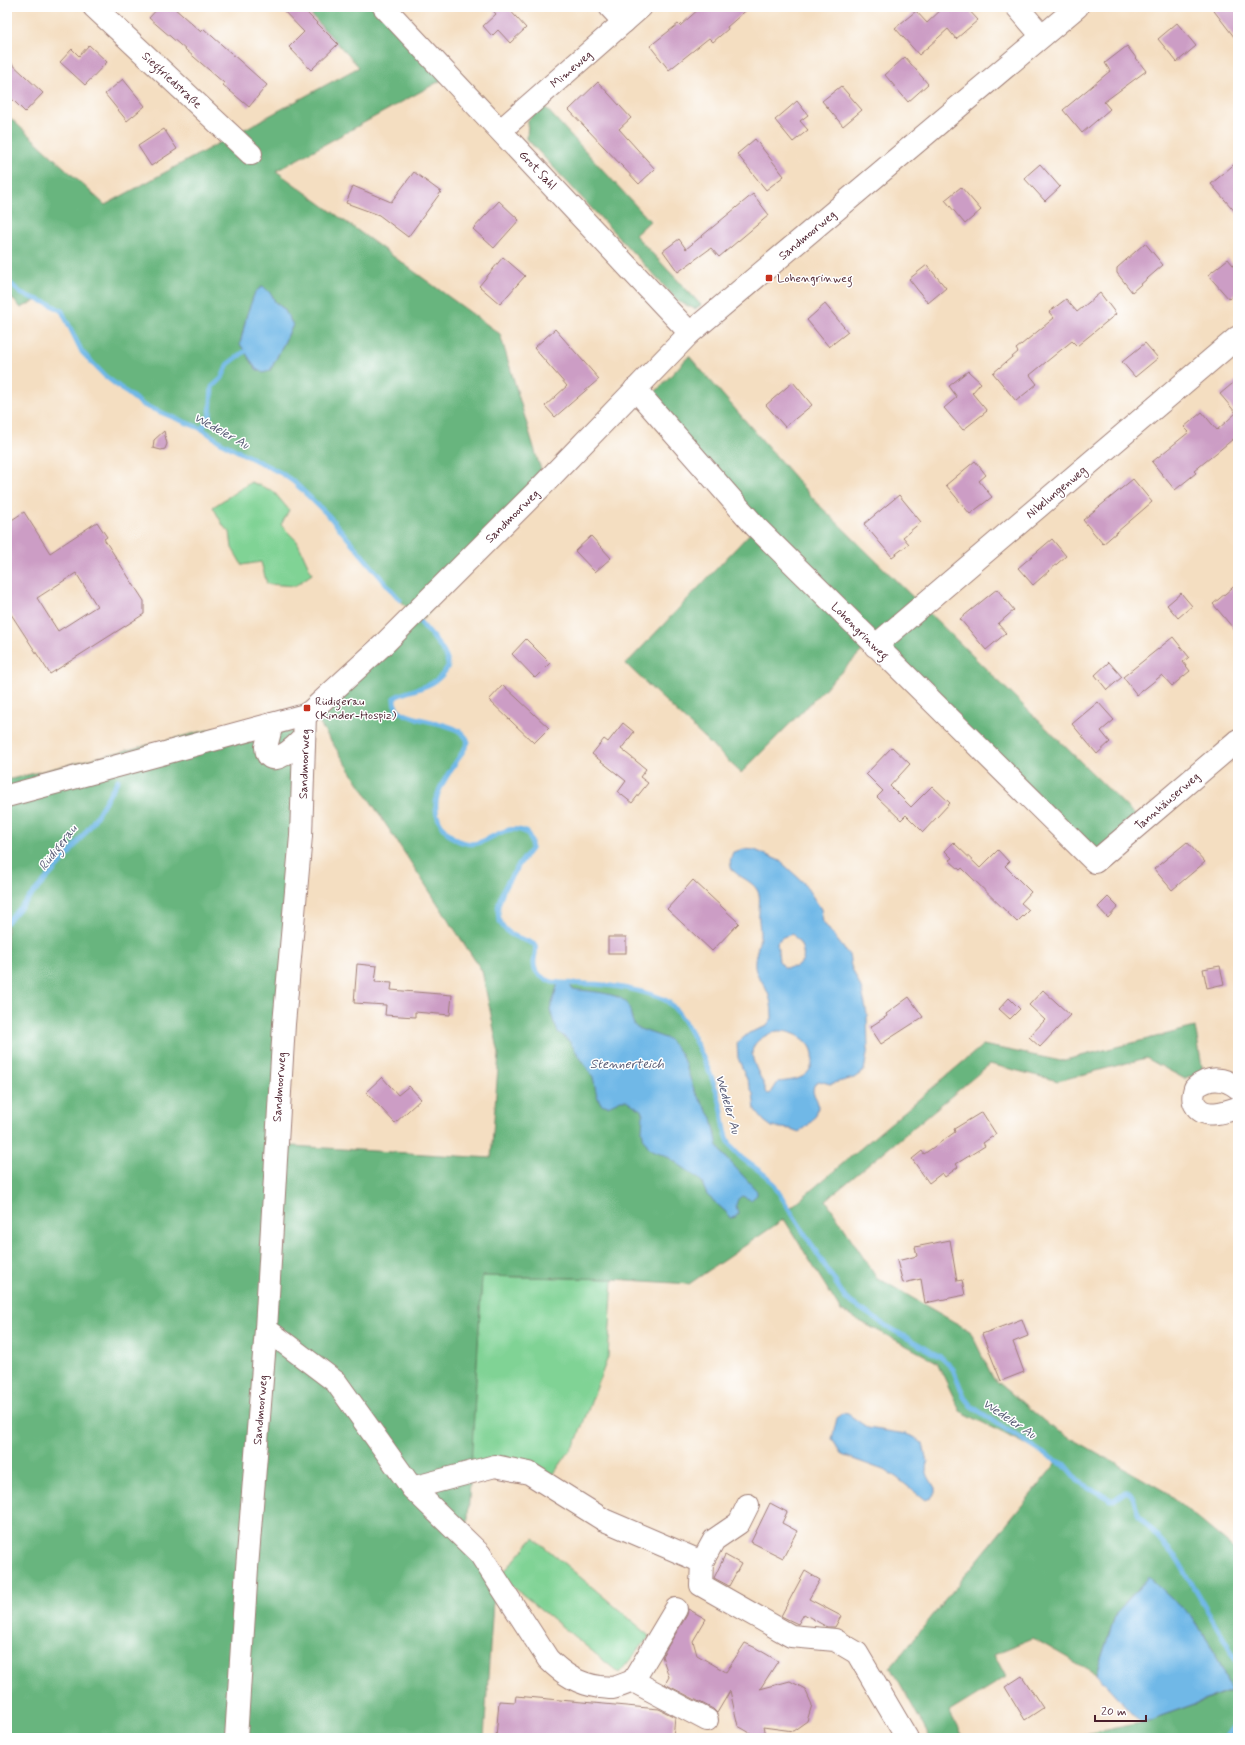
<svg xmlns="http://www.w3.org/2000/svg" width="1245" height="1745" font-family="Mynerve,sans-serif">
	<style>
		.green { fill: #80d395; stroke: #657960 }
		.forest { fill: #68b57e; stroke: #596a54; fill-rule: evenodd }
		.water { fill: #6fb8e7; stroke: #5c6c89; fill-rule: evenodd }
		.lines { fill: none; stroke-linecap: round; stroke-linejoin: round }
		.stream { stroke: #6fb8e7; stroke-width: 5 }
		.building { fill: #cc9dc5; fill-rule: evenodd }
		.minor-casing { stroke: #9f7e76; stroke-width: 24 }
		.minor { stroke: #fff; stroke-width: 22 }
		.poi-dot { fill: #c8321e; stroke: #fff; stroke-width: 1.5 }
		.labels { text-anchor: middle; stroke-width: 3; stroke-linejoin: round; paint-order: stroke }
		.street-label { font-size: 12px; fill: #4a1f2b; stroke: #fff }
		.poi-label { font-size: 12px; fill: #4a1f2b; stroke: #fff; text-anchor: start }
		.water-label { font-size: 13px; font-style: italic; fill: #595c76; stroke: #fff }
	</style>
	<rect width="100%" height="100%" fill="#fff"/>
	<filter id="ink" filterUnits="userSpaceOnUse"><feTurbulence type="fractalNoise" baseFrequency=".025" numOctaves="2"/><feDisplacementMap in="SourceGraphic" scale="8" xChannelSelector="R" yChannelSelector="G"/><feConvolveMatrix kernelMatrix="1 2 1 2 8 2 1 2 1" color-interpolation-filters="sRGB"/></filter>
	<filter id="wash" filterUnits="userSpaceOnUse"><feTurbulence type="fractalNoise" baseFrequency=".012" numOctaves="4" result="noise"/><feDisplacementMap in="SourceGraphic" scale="16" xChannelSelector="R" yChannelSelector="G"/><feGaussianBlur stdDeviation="0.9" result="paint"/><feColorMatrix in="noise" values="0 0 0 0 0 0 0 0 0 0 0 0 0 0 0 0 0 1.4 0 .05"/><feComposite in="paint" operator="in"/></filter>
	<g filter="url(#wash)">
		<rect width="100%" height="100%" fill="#f4dec1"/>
		<!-- green -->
		<g class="green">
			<polygon points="251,482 273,491 289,510 281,525 297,541 312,574 295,586 267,584 261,562 242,565 232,548 230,532 224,527 213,507"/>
			<polygon points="482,1276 613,1279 608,1357 576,1442 550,1479 470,1473"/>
			<polygon points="534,1538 650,1636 619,1673 500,1576"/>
		</g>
		<!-- forest -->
		<g class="forest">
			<path d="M304 7H384L449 76 276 171 500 334 538 461 547 485 420 622C429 633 448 650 448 666 436 689 416 687 397 696L394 699C392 727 460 715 468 742 455 770 417 800 447 832 453 839 461 843 471 844 490 844 501 824 523 831 530 834 532 843 531 849 516 868 481 910 508 932 516 939 526 939 535 945 537 953 533 957 534 964 534 974 544 979 552 982L601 984 639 992 664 1000 668 1003 683 1022 699 1049 721 1106 725 1135 730 1145 739 1157 768 1178 789 1209 983 1045 1061 1061 1195 1027 1203 1072 1185 1079 1146 1058 1058 1081 990 1064 826 1200 876 1277 970 1331 993 1378 1050 1426 1166 1492 1238 1552V1689L1231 1691 1215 1652 1192 1617 1116 1613 1096 1674 1033 1638 994 1654 1006 1677 949 1712 963 1738H930L891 1667 1058 1461 960 1411 937 1362 841 1311 784 1219 689 1284 613 1279 482 1276 466 1552 495 1571 484 1738H7V780L304 706 412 615 394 591 329 516 294 482 281 473 222 443 205 431 189 423 162 413 143 405 105 376 82 352 62 311 50 304 37 300 21 308 7 293V115L105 205 359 67ZM272 295 275 302 284 309 293 325 270 371 256 369 240 344 247 314ZM312 712 482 971 499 1054 491 1158 276 1145Z"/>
			<polygon points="543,105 650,221 635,235 701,305 695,309 679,302 527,139 528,120"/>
			<polygon points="689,356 816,502 1142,822 1095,862 871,642 741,773 626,664 756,527 646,402"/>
			<polygon points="1238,1689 1238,1738 1076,1738 1080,1735 1141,1723"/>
		</g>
		<!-- water -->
		<g class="water">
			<polygon points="263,286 272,295 275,302 284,309 293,325 270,371 263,373 256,369 240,344 247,314 255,292"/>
			<path d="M744 849 755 850 780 861 803 882 821 909 823 922 849 955 851 966 862 991 867 1014 868 1048 864 1071 854 1078 830 1084 819 1081 815 1083C810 1095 816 1094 818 1104 819 1116 808 1127 799 1132L791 1129 772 1127 764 1121 755 1110 753 1094 738 1058 737 1043 749 1033 767 1026 772 1019C772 1009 771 998 766 989 763 981 756 976 755 967 754 955 760 945 760 933 760 926 758 919 759 912 759 906 760 899 759 894 752 874 721 878 733 852ZM792 934C800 942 805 949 803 961L796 967 785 968 779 961 777 942 783 937ZM777 1031C794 1030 819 1043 812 1064 811 1068 809 1072 805 1075 799 1080 787 1081 778 1082L771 1093 768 1094 765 1091V1087C753 1060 739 1044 777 1031Z"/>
			<path d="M558 983 570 984 572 989C584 991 622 992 628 1005 632 1013 630 1021 637 1028L668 1039 676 1047 682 1056 695 1092 712 1118 718 1146 723 1154 757 1191V1195L751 1200 742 1196 738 1199 736 1205 738 1213 736 1217 730 1218 726 1212 707 1195 701 1181 694 1175 665 1155 650 1149 644 1140 642 1131 643 1115 641 1110 626 1100H621L608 1106 601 1104 597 1096 593 1077 569 1041 558 1032 554 1023 550 1010Z"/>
			<polygon points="842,1413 848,1414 868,1428 906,1434 916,1438 923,1444 927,1462 926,1469 928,1476 935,1488 935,1493 931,1498 925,1500 896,1477 886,1471 842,1455 832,1439 837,1418"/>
			<polygon points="1149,1577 1192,1617 1215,1652 1231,1691 1141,1723 1096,1674 1116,1613"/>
		</g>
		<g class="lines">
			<!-- stream -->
			<g class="stream">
				<polyline points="7,281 22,294 50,304 62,311 82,352 105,376 143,405 202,429 222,443 281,473 294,482 329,516 400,600"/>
				<polyline points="202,429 210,415 212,387 222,378 228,364 244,352"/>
				<path d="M420 622C429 633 448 652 448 666 436 689 416 687 397 696L394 699C392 727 460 715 468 742 455 770 417 800 447 832 453 839 461 843 471 844 490 844 501 824 523 831 530 833 532 843 531 849 516 868 481 910 508 932 516 939 526 939 535 945 537 953 533 957 534 964 534 974 544 979 552 982 564 984 576 983 588 984 608 984 647 991 665 1000 686 1012 715 1082 721 1106 724 1119 723 1132 730 1144 740 1162 759 1167 772 1182L846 1299 888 1327 942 1358 953 1369 964 1397 971 1406 1047 1456 1064 1464 1078 1481 1111 1500H1114L1125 1492H1129C1136 1498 1135 1509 1140 1517L1178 1560 1238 1663"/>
				<polyline points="7,922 68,855 91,825 118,780"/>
				<polyline points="1225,1738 1238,1720"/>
			</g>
		</g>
		<g id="blocks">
			<!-- building -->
			<g class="building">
				<polygon points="159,7 173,7 201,32 204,29 267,85 249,107 223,85 224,83 149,18"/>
				<polygon points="280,7 301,7 338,44 311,70 289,47 304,32"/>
				<polygon points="490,7 507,7 526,28 510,43 498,30 492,36 483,26 496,14"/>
				<polygon points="701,7 750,7 727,27 728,29 713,42 709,38 669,70 650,46 678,24 680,26"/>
				<polygon points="944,7 966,7 978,20 956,39 948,29 919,55 895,28 916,11 927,23"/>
				<polygon points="1211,7 1238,7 1238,42"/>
				<polygon points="1177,23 1196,46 1177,62 1158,39"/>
				<polygon points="89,45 107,62 85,85 60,62 72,49 79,56"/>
				<polygon points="1127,46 1146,71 1104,102 1110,109 1082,133 1063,110 1110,71 1105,63"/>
				<polygon points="905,57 928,84 908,102 885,75"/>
				<polygon points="7,59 43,93 25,112 7,94"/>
				<polygon points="123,79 145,106 127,121 105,94"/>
				<polygon points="598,82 631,118 619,129 655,169 639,184 569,110"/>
				<polygon points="841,86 862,110 843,126 822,101"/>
				<polygon points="797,101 808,115 800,121 808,130 793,142 775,120"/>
				<polygon points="164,129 177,149 151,166 138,146"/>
				<polygon points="755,139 784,176 766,190 737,154"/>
				<polygon points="1238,161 1238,215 1211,184"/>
				<polygon points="1040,164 1060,187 1045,201 1024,178"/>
				<polygon points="414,172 441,192 408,237 379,215 346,203 353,186 391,202"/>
				<polygon points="961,187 981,210 965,224 945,200"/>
				<polygon points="753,194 769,215 719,257 711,248 678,272 663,251 679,239 686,249"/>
				<polygon points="499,201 519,220 494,248 473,229"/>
				<polygon points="1145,243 1163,265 1132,292 1117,273 1117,268"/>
				<polygon points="503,257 525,276 500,304 479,286"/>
				<polygon points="1228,259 1238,271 1238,291 1229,299 1208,275"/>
				<polygon points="927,265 946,288 928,303 909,279"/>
				<polygon points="1100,293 1116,314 1077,346 1072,341 1030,375 1037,384 1016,401 993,373 1018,352 1016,349 1054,318 1049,312 1066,299 1077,312"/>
				<polygon points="825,304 848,332 829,347 807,320"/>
				<polygon points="555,329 599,379 555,417 545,406 567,386 534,348"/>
				<polygon points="1145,343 1158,358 1135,377 1122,362"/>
				<polygon points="968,371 981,383 972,393 987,411 963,430 944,408 957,397 949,386"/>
				<polygon points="1238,379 1238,435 1194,471 1196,473 1175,490 1152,462 1189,432 1184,427 1202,412 1217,430 1236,413 1220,394"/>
				<polygon points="793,382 812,405 785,427 766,405"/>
				<polygon points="164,431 167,444 165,449 161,450 153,448 154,440"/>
				<polygon points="975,461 986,475 979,481 992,497 970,514 946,485"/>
				<polygon points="1133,479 1152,502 1103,544 1083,520"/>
				<polygon points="899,495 921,522 903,537 909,544 892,557 864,524"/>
				<path d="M24 512 50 553 97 522 107 537 104 539 144 601V614L50 674 7 608V523ZM76 573 97 606 58 631 37 598Z"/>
				<polygon points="591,536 611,558 595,572 575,551"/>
				<polygon points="1052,539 1066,556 1033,585 1018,568"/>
				<polygon points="1238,583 1238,634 1213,604"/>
				<polygon points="997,589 1014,610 998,624 1006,633 986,650 960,619"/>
				<polygon points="1181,593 1192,606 1178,618 1167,605"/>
				<polygon points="1173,637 1189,657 1183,662 1190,671 1172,686 1162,675 1137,695 1123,677"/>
				<polygon points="526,639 550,663 535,678 512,654"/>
				<polygon points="1109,662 1122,677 1107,690 1095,675"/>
				<polygon points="503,685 549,728 534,743 489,700"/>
				<polygon points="1098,702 1114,720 1101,731 1110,742 1097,754 1072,724"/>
				<polygon points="623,723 634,732 621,749 646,769 640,777 648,783 632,803 618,792 626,781 592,754 604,739 608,742"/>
				<polygon points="892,747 910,764 890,786 911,807 932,786 950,803 923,832 906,815 901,820 877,797 883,791 866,774"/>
				<polygon points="953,842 980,868 998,850 1009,862 1005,866 1031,892 1021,903 1029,910 1017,922 962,868 960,870 949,860 952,858 945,851"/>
				<polygon points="1187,842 1205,862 1172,890 1154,869"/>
				<polygon points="693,880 739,923 712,951 667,909"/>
				<polygon points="1108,897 1118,907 1108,918 1098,907"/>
				<rect x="608" y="937" width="18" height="16"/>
				<polygon points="357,964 377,966 375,982 392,983 391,990 452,995 450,1015 415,1012 415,1017 385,1015 386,1005 354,1003"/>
				<polygon points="1220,966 1224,984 1207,988 1203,969"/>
				<polygon points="1043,990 1070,1015 1040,1047 1029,1037 1045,1020 1029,1005"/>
				<polygon points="909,997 923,1017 881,1044 870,1027 887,1016 886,1014"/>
				<polygon points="1009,998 1020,1009 1010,1019 999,1009"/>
				<polygon points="382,1077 398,1095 409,1086 421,1099 395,1123 366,1092"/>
				<polygon points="982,1112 996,1134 983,1143 985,1146 956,1164 958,1167 945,1177 942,1173 929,1183 912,1159 922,1151 924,1154 955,1132 954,1129"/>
				<polygon points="950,1240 957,1281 962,1280 965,1295 925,1303 921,1279 903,1283 897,1261 917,1256 915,1247"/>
				<polygon points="1022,1319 1028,1336 1013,1342 1024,1372 1001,1381 982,1334"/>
				<polygon points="770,1503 787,1512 782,1523 797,1531 783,1558 751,1542"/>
				<polygon points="725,1555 741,1564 729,1586 714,1578"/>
				<polygon points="805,1571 820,1580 809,1599 841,1616 835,1627 827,1627 804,1614 798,1624 781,1616"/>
				<polygon points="688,1609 706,1619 693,1641 697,1655 726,1672 745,1643 756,1648 778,1661 760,1689 790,1681 805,1689 812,1705 807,1721 793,1731 763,1727 766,1738 759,1738 738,1726 730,1691 717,1713 713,1709 665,1684 669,1677 662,1656 687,1615"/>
				<polygon points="1022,1676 1043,1708 1025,1720 1005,1687"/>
				<polygon points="516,1696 659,1709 675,1717 673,1738 496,1738 499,1701 515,1702"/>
			</g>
		</g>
	</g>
	<g filter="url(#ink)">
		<use href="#blocks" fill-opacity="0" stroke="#9f7e76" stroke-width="1"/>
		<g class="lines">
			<defs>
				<g id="minor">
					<polyline points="94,7 251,154"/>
					<polyline points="384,7 690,333"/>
					<polyline points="610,7 624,22"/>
					<polyline points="1017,7 1042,36"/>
					<polyline points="501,130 641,7"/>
					<polyline points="635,389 756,527 1095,862 1238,740"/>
					<polyline points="875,646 1238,337"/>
					<path d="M272 724 266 747C268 774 297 745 304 737"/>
					<polyline points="7,796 305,715 311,711 384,644 541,487 690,333 1077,7"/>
					<path d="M1238 1088C1224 1077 1209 1076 1195 1088 1193 1095 1192 1100 1196 1106 1206 1120 1225 1111 1238 1108"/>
					<polyline points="266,1329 336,1382 412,1488 495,1466 529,1473 604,1520 702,1562"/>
					<path d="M412 1488 480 1554 548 1659C563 1674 578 1684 600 1687 604 1687 608 1688 612 1688 619 1687 627 1683 633 1681"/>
					<polyline points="748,1505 739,1523 714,1540 702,1562 701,1585 791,1636 835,1640 857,1653 907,1738"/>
					<polyline points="676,1609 633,1681 707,1720"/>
					<polyline points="236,1738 247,1568 266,1329 284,1024 301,836 305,715"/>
				</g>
			</defs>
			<!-- minor casing -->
			<use href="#minor" class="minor-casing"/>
			<!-- minor -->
			<use href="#minor" class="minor"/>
		</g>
	</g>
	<!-- markers -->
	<g class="poi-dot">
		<rect x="765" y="274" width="8" height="8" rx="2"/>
		<rect x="303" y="704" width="8" height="8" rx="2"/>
	</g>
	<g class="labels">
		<!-- street labels -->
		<g class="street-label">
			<text transform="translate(571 69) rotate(-41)" y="4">Mimeweg</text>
			<text transform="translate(172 80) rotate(43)" y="4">Siegfriedstraße</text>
			<text transform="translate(538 170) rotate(47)" y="4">Grot Sahl</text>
			<text transform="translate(807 235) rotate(-40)" y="4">Sandmoorweg</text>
			<text transform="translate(1056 492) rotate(-40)" y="4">Nibelungenweg</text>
			<text transform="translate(512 516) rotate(-45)" y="4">Sandmoorweg</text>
			<text transform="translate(860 631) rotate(45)" y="4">Lohengrinweg</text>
			<text transform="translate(304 764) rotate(-88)" y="4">Sandmoorweg</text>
			<text transform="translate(1167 801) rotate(-41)" y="4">Tannhäuserweg</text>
			<text transform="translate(279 1087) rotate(-86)" y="4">Sandmoorweg</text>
			<text transform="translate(260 1410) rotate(-85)" y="4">Sandmoorweg</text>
		</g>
		<!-- poi labels -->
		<g class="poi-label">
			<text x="777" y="282">Lohengrinweg</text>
			<text x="315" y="705">Rüdigerau<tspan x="315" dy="14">(Kinder-Hospiz)</tspan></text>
		</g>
		<!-- water labels -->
		<g class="water-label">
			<text transform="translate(222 430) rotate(29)" y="5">Wedeler Au</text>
			<text transform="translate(57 847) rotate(-52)" y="5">Rüdigerau</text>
			<text x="627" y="1068">Stennerteich</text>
			<text transform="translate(729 1104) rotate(74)" y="5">Wedeler Au</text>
			<text transform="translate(1010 1418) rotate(34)" y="5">Wedeler Au</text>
		</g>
	</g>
	<!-- margin -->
	<rect width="1245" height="1745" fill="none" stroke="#fff" stroke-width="24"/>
	<!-- scale -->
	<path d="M1095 1715v6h51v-6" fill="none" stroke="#4a1f2b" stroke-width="2"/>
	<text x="1101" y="1715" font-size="12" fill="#4a1f2b" stroke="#ffffff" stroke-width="3" paint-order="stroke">20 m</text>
</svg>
